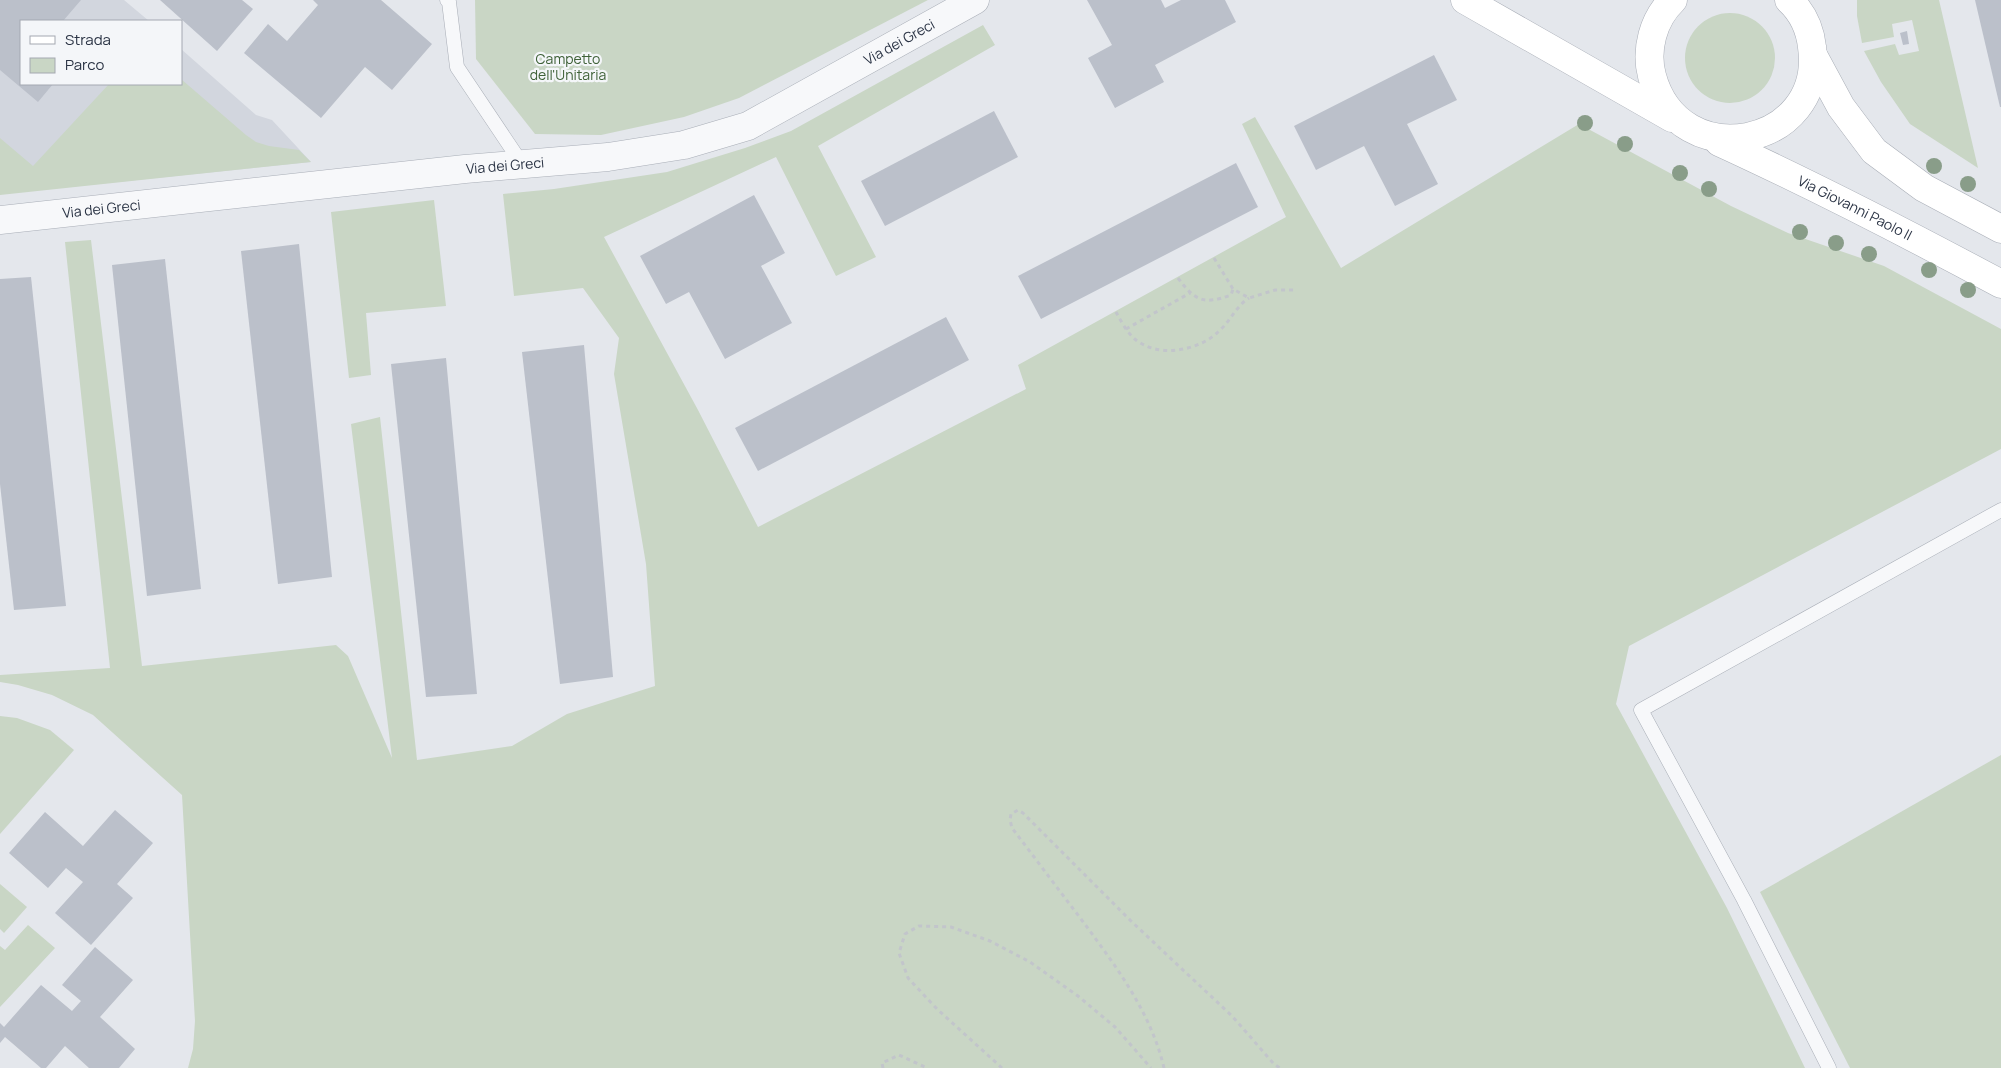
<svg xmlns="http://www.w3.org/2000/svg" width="2001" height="1068" font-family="Manrope,sans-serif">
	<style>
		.built { fill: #d2d6de }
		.green { fill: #c9d6c5 }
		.building { fill: #bbc0ca }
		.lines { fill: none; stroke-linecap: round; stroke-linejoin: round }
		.lane-casing { stroke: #a9aeb7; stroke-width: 15 }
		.street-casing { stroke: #a9aeb7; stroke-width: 29 }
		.secondary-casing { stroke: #a9aeb7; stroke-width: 29 }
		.path { stroke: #c2c5cb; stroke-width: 3; stroke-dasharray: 4 4; stroke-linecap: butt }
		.lane { stroke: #f7f8fa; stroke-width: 14 }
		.street { stroke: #f7f8fa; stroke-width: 28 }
		.secondary { stroke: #fff; stroke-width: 28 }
		.tree { fill: #899d89 }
		.labels { text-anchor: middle; stroke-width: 4.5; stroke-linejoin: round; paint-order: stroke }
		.street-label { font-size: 14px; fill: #2b3445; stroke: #f4f6f9 }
		.park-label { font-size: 14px; fill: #3f6138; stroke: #f4f6f9 }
	</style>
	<rect width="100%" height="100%" fill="#e4e7ec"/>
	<!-- built -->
	<polygon class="built" points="0,0 124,0 149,21 21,21 21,84 181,84 181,49 256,115 272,120 311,162 0,194"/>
	<!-- green -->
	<g class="green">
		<polygon points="475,0 928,0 739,98 684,117 601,135 535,134 476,59"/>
		<polygon points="1857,0 1939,0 1978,168 1910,124 1881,82 1864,51 1895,44 1899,55 1919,51 1912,20 1892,24 1894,37 1862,43 1857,16"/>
		<circle cx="1730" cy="58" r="45"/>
		<polygon points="983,25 995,45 818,146 876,257 836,276 776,157 604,237 698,410 758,527 1026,389 1018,365 1286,217 1242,124 1255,117 1341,268 1579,124 1731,206 1788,233 1884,266 2001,329 2001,449 1629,646 1616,704 1727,908 1805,1068 188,1068 193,1049 195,1021 182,795 93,715 52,695 18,685 0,682 0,675 110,668 65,242 91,240 142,666 336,645 348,656 392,758 351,424 380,417 417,760 512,746 567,714 655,686 646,564 614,374 619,338 583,288 514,296 503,194 554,189 667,172 745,148 791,131"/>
		<polygon points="181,79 246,135 256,142 269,146 299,150 311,162 0,195 0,138 33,166 109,84 181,84"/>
		<polygon points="434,200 446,306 366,313 371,375 349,378 331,212"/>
		<polygon points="0,716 17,718 50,730 74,750 0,834"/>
		<polygon points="2001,755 2001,1068 1850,1068 1760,892"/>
		<polygon points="0,884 27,907 4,933 0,929"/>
		<polygon points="28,925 55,948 0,1007 0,946 5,950"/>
	</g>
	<!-- building -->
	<g class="building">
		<polygon points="0,0 81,0 63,21 21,21 21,84 53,84 38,102 0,70"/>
		<polygon points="160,0 242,0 253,9 217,51"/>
		<polygon points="313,0 381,0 432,44 392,90 365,67 321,118 244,53 268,24 287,41 318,5"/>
		<polygon points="1087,0 1161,0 1165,8 1181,0 1225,0 1236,22 1155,65 1164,82 1115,108 1088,58 1112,45"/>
		<polygon points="1975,0 2001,0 2001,107 2000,107"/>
		<polygon points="1907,31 1909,44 1903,45 1900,33"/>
		<polygon points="1434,55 1457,100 1407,124 1438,184 1395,206 1364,146 1316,170 1294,126"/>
		<polygon points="994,111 1018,157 885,226 861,181"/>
		<polygon points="1236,163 1258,207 1041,319 1018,276"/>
		<polygon points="754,195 785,253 761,266 792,323 725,359 689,292 666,304 640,256"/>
		<polygon points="299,244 332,577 278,584 241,251"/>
		<polygon points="165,259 201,589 147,596 112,265"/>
		<polygon points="31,277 66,606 14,610 0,484 0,279"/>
		<polygon points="946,317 969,360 758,471 735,428"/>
		<polygon points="584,345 613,677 560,684 522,352"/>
		<polygon points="446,358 477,694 426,697 391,364"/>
		<polygon points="115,810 153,843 117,884 133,898 91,945 55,913 83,882 66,868 48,888 9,853 45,812 83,846"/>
		<polygon points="95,947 133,980 100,1017 135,1049 119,1068 89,1068 65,1046 46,1068 41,1068 5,1037 0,1043 0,1023 4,1027 41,985 72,1011 81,1001 62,985"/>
	</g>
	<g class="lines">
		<defs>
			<g id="lane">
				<polyline points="447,0 449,2 457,67 522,164"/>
				<polyline points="1829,1068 1744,900 1641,710 2001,510"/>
			</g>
			<g id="street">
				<path id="s1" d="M0 220 465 169 608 157 684 145 748 126 975 0"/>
			</g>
			<g id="secondary">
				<polyline points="1465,0 1672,118"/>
				<path d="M1673 0C1653 19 1645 50 1652 76 1679 177 1826 147 1812 47 1810 29 1802 12 1789 0"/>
				<polyline points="1814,57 1841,107 1874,151 1924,188 2001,229"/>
				<path id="s2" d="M1719 142C1815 186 1908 234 2001 284"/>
			</g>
		</defs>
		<!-- lane casing -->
		<use href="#lane" class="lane-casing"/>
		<!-- street casing -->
		<use href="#street" class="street-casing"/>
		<!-- secondary casing -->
		<use href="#secondary" class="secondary-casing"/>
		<!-- path -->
		<g class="path">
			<polyline points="1214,258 1233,289 1249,298 1275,290 1297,290"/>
			<path d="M1178 278C1195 301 1204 305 1231 295L1233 289"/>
			<path d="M1116 312C1121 321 1127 333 1136 340 1159 358 1198 351 1218 332 1230 322 1236 306 1249 298"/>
			<polyline points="1126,329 1190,293"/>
			<polyline points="883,1068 882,1063 899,1055 927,1068"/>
			<polyline points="1002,1068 937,1009 908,978 899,953 905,934 919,926 951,927 990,941 1030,962 1078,996 1115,1027 1151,1068"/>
			<path d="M1164 1068C1151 1012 1115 965 1081 919 1058 889 1035 858 1012 828L1010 820 1011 814 1018 810 1023 813 1132 922 1232 1016 1274 1064 1280 1068"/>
		</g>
		<!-- lane -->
		<use href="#lane" class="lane"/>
		<!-- street -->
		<use href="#street" class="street"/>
		<!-- secondary -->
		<use href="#secondary" class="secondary"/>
	</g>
	<!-- trees -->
	<g class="tree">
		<circle cx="1585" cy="123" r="8"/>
		<circle cx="1625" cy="144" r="8"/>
		<circle cx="1934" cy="166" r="8"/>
		<circle cx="1680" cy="173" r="8"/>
		<circle cx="1968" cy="184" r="8"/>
		<circle cx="1709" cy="189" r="8"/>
		<circle cx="1800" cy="232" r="8"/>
		<circle cx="1836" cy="243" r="8"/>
		<circle cx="1869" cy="254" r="8"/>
		<circle cx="1929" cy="270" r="8"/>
		<circle cx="1968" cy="290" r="8"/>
	</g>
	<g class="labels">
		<!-- street labels -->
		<g class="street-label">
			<text dy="5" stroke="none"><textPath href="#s1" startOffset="928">Via dei Greci</textPath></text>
			<text dy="5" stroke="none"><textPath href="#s1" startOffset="508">Via dei Greci</textPath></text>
			<text dy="5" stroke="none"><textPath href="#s2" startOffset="151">Via Giovanni Paolo II</textPath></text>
			<text dy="5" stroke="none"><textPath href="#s1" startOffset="102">Via dei Greci</textPath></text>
		</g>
		<!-- park labels -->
		<g class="park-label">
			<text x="568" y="64">Campetto<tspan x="568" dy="16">dell'Unitaria</tspan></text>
		</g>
	</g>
	<!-- legend -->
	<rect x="20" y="20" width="162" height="65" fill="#f4f6f9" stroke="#a4a8b1"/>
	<rect x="30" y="36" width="25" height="8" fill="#ffffff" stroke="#a4a8b1"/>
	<text x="65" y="45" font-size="15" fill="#2b3445">Strada</text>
	<rect x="30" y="58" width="25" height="15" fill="#c9d6c5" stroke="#a4a8b1"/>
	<text x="65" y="70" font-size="15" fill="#2b3445">Parco</text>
</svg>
